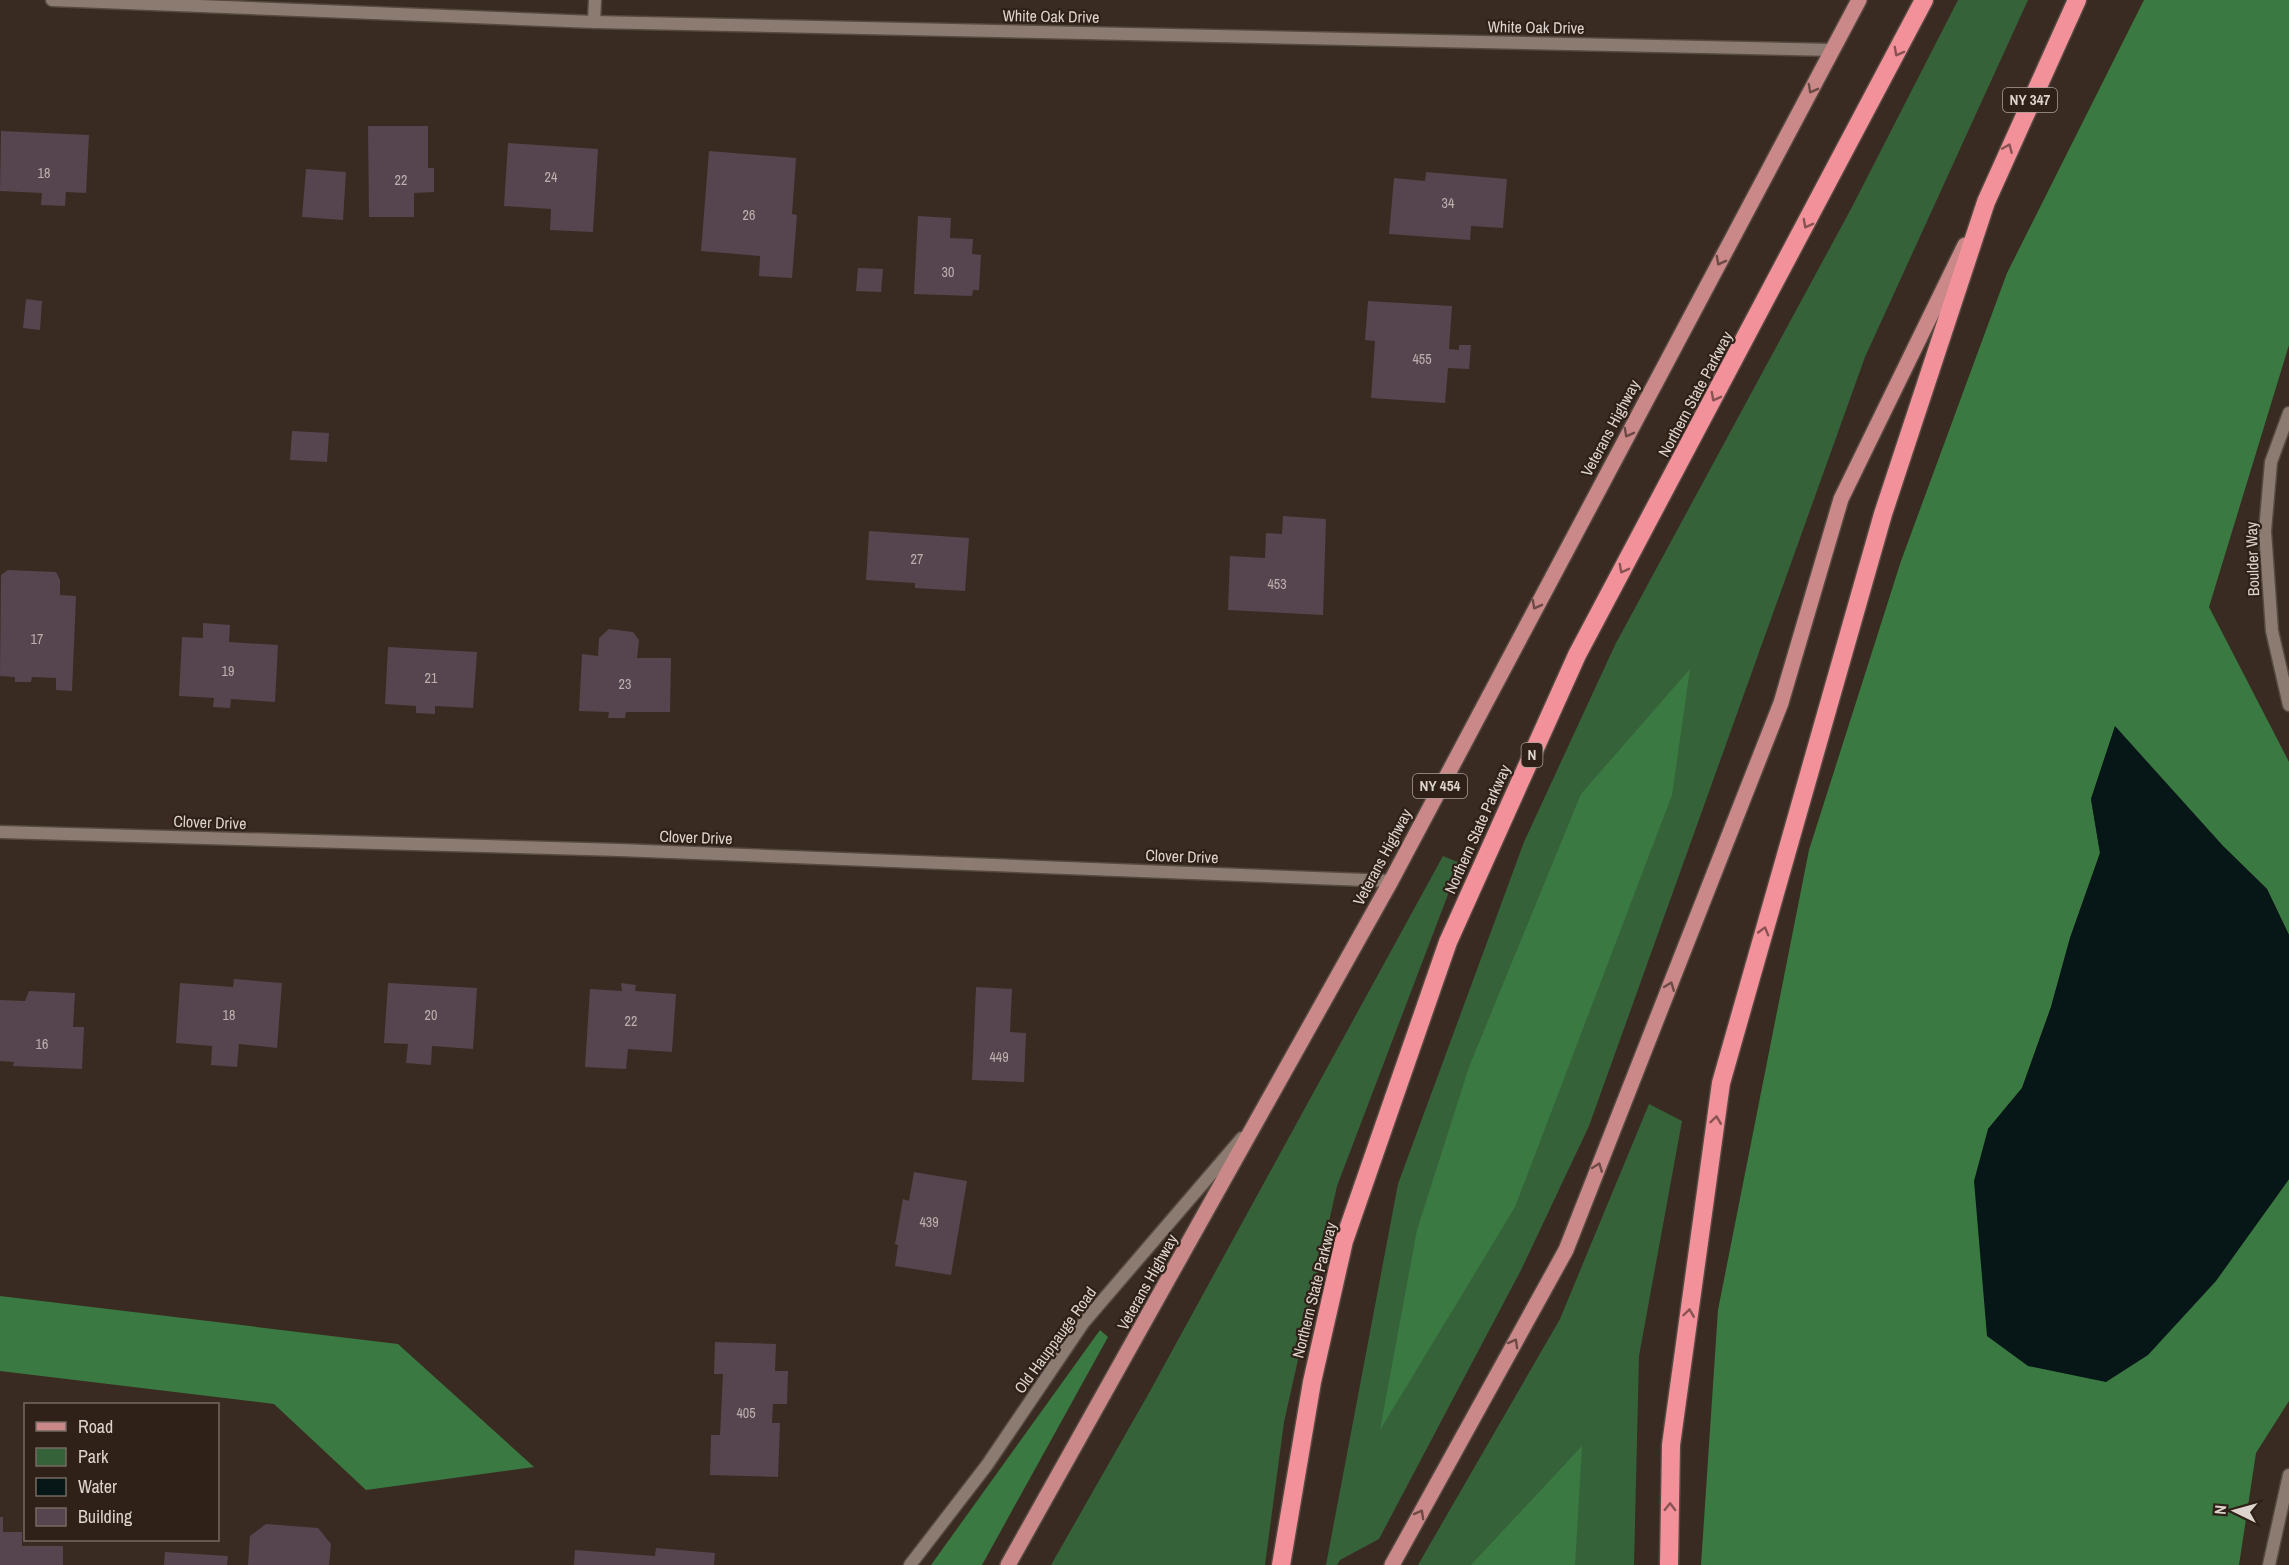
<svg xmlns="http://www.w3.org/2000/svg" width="2289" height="1565" font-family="'Archivo Narrow',sans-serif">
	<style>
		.green { fill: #36623a }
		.forest { fill: #3b7942 }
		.water { fill: #071617 }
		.building { fill: #56454f }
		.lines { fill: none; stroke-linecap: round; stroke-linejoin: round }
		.street-casing { stroke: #554941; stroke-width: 15 }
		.primary-casing { stroke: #554941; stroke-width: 18 }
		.highway-casing { stroke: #554941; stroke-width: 21 }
		.street { stroke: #8c7b70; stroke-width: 12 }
		.primary { stroke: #ca8889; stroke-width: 15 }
		.highway { stroke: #f3919a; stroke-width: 18 }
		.oneway { stroke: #875352 }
		.oneway2 { stroke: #6d4a45 }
		.labels { text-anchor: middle; stroke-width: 4.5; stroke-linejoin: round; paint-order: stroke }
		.number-label { font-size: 14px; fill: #bcb0ae }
		.shield { fill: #2f2118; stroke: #aa9e97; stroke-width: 1.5 }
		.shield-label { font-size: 15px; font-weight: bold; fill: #ded4ce }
		.street-label { font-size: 16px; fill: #ded4ce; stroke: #2f2118 }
	</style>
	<rect width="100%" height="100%" fill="#392b21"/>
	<!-- green -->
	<g class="green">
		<polygon points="1958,0 2028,0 1865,357 1589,1126 1521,1270 1379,1539 1340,1560 1337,1565 1326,1565 1398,1184 1524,842 1615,645 1852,207"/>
		<polygon points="1443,856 1460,863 1337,1186 1284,1422 1265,1565 1051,1565 1149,1393"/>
		<polygon points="1649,1104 1682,1121 1639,1356 1634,1565 1418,1565 1560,1319"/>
	</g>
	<!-- forest -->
	<g class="forest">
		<polygon points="2144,0 2289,0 2289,345 2209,607 2289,762 2289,935 2267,889 2223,846 2115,727 2091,799 2100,853 2070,938 2051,1007 2022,1088 1988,1129 2215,1281 2289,1179 2289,1401 2256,1453 2239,1565 1701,1565 1718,1310 1809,850 1901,561 2007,273"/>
		<polygon points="1690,669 1672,795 1515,1207 1380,1430 1417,1230 1469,1067 1581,794"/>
		<polygon points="0,1296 398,1344 534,1467 366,1490 274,1404 0,1371"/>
		<polygon points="1100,1330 1108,1337 982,1565 931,1565"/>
		<polygon points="1582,1446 1575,1565 1471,1565"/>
	</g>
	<!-- water -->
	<polygon class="water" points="2115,726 2223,846 2267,889 2289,935 2289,1179 2216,1281 2148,1355 2106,1382 2028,1366 1987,1336 1974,1181 1988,1129 2022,1088 2051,1007 2070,938 2100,853 2091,799"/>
	<!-- building -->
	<g class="building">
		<polygon points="368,126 428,126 428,168 434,168 434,192 414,193 414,217 369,217"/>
		<polygon points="1,131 89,135 86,193 66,192 65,206 41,205 42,193 0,191"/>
		<polygon points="508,143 598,149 593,232 550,230 551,209 504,206"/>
		<polygon points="709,151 796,158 792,214 797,215 792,278 759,276 760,256 701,251"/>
		<polygon points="306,169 346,172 343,220 302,217"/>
		<polygon points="1426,172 1507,179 1503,228 1471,226 1470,240 1389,234 1394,178 1425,181"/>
		<polygon points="918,216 951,218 950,238 973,239 972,254 981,255 979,290 973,290 972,296 914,294"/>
		<polygon points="858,268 883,269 881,292 856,291"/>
		<polygon points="26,299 42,301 40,330 23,328"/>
		<polygon points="1368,301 1452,306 1449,349 1459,350 1459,345 1471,345 1469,369 1448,368 1445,403 1371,398 1375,341 1365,340"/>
		<polygon points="292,431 329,433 327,462 290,460"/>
		<polygon points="1283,516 1326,519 1323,615 1228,610 1230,556 1265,558 1266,533 1282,534"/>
		<polygon points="869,531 969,538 965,591 915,588 915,583 866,580"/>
		<polygon points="8,570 56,572 60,580 60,595 76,596 72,691 56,690 56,678 32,677 31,682 15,682 15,677 0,676 1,575"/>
		<polygon points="203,623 230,625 229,642 278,645 275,702 231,699 230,708 213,707 214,698 179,696 182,637 203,638"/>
		<polygon points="609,629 633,632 639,640 637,658 671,658 670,712 626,712 625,718 608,718 609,712 579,711 582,654 598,656 599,638"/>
		<polygon points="388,647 477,652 473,708 435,706 435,714 416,713 416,706 385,704"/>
		<polygon points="234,979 282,983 277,1048 239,1044 237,1067 211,1065 212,1046 176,1043 180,983 233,987"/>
		<polygon points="388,983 477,988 473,1049 432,1046 431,1065 406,1063 408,1044 384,1043"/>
		<polygon points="621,983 636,985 635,991 676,994 672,1052 628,1049 626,1069 585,1067 590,989 622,991"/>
		<polygon points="976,987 1012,989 1010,1032 1026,1033 1024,1082 972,1080"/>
		<polygon points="29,991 75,993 73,1027 84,1027 82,1069 13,1066 14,1062 0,1061 0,1000 25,1001"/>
		<polygon points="914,1172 967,1181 951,1275 895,1266 898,1245 895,1244 903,1199 909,1201"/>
		<polygon points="715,1342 776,1344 775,1371 788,1371 787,1404 773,1404 772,1423 780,1423 778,1477 710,1475 711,1435 720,1435 723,1374 714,1374"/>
		<polygon points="0,1517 3,1517 3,1532 22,1532 22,1546 63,1546 63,1565 0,1565"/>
		<polygon points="266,1524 318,1528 331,1544 329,1565 248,1565 250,1536"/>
		<polygon points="656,1548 715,1553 714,1565 574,1565 575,1550 655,1556"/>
		<polygon points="165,1552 228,1556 227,1565 164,1565"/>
	</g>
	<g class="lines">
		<defs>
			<g id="street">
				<polyline points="52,0 594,22 1833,50"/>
				<polyline points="594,22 595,0"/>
				<polyline points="2289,413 2271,462 2265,531 2272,631 2289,705"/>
				<polyline points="0,832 620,850 1391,881"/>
				<polyline points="910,1565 987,1465 1084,1322 1242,1138"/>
				<polyline points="2269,1565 2289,1475"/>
			</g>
			<g id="primary">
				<polyline points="1008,1565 1391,881 1859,0"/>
				<polyline points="1392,1565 1566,1250 1781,703 1841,499 1965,245"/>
			</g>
			<g id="highway">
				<polyline points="1281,1565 1312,1382 1344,1241 1448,942 1577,655 1924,0"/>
				<polyline points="1669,1565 1671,1445 1721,1083 1883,514 1986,202 2077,0"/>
			</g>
		</defs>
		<!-- street casing -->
		<use href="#street" class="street-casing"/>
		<!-- primary casing -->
		<use href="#primary" class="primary-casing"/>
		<!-- highway casing -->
		<use href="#highway" class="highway-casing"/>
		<!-- street -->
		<use href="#street" class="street"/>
		<!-- primary -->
		<use href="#primary" class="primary"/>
		<!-- highway -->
		<use href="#highway" class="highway"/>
	</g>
	<!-- one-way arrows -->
	<defs><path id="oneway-chevron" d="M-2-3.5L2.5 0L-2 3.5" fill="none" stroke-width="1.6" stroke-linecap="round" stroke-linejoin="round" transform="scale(1.5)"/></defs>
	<g class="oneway">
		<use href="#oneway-chevron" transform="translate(1898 52) rotate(118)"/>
		<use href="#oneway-chevron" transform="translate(2008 148) rotate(-67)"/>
		<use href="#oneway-chevron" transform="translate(1807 224) rotate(118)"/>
		<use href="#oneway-chevron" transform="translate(1715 397) rotate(118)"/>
		<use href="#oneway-chevron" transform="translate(1623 569) rotate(118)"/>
		<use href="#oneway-chevron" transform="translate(1764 931) rotate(-74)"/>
		<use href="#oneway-chevron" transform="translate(1716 1120) rotate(-82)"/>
		<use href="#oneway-chevron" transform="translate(1689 1313) rotate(-82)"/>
		<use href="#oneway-chevron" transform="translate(1670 1507) rotate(-89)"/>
	</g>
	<g class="oneway2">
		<use href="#oneway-chevron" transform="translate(1812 89) rotate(118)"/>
		<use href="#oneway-chevron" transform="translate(1720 261) rotate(118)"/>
		<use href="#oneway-chevron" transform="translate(1628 433) rotate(118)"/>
		<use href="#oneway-chevron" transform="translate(1536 605) rotate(118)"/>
		<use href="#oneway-chevron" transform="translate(1670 986) rotate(-69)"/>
		<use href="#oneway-chevron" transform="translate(1598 1167) rotate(-69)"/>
		<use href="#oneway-chevron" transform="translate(1514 1343) rotate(-61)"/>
		<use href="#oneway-chevron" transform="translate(1420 1514) rotate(-61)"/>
	</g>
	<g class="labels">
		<!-- number labels -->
		<g class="number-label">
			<text x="44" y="178">18</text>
			<text x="551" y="182">24</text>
			<text x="401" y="185">22</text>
			<text x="1448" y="208">34</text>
			<text x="749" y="220">26</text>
			<text x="948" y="277">30</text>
			<text x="1422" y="364">455</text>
			<text x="917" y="564">27</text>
			<text x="1277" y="589">453</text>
			<text x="37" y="644">17</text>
			<text x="228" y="676">19</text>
			<text x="431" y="683">21</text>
			<text x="625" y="689">23</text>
			<text x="229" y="1020">18</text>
			<text x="431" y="1020">20</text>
			<text x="631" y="1026">22</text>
			<text x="42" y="1049">16</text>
			<text x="999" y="1062">449</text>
			<text x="929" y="1227">439</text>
			<text x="746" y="1418">405</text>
		</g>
		<!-- shield labels -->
		<g class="shield">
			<rect x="2003" y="88" width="54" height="24" rx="4.5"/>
			<rect x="1521.5" y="743" width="21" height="24" rx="4.5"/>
			<rect x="1413" y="774" width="54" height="24" rx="4.5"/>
		</g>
		<g class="shield-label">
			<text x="2030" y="105">NY 347</text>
			<text x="1532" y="760">N</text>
			<text x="1440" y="791">NY 454</text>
		</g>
		<!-- street labels -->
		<g class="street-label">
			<text transform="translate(1051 16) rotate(1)" y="6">White Oak Drive</text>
			<text transform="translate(1536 27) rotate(1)" y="6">White Oak Drive</text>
			<text transform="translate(1695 394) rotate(-62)" y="6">Northern State Parkway</text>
			<text transform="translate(1610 428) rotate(-62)" y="6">Veterans Highway</text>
			<text transform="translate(2252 559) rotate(-92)" y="6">Boulder Way</text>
			<text transform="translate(210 822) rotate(2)" y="6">Clover Drive</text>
			<text transform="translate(1477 829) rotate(-66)" y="6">Northern State Parkway</text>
			<text transform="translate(696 837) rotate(2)" y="6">Clover Drive</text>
			<text transform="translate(1182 856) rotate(2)" y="6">Clover Drive</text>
			<text transform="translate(1382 857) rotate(-62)" y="6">Veterans Highway</text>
			<text transform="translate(1147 1282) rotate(-61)" y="6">Veterans Highway</text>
			<text transform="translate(1314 1290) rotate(-76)" y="6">Northern State Parkway</text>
			<text transform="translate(1055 1340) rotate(-54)" y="6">Old Hauppauge Road</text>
		</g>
	</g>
	<!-- legend -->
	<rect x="24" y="1403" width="195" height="138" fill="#2f2118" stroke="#756961" stroke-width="1.5"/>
	<rect x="36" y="1422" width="30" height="9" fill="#ca8889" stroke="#756961" stroke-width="1.5"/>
	<text x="78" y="1433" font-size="18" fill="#ded4ce">Road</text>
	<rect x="36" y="1448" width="30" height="18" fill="#36623a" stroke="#756961" stroke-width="1.5"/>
	<text x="78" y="1463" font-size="18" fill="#ded4ce">Park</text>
	<rect x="36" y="1478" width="30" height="18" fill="#071617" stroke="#756961" stroke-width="1.5"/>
	<text x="78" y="1493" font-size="18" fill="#ded4ce">Water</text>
	<rect x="36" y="1508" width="30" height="18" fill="#56454f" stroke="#756961" stroke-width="1.5"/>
	<text x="78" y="1523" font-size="18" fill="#ded4ce">Building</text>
	<!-- north arrow -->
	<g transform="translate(2235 1511) rotate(275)" stroke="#2f2118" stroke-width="4.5" paint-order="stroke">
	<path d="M0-4.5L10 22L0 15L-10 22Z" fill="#ded4ce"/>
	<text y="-9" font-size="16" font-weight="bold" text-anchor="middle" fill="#ded4ce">N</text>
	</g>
</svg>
